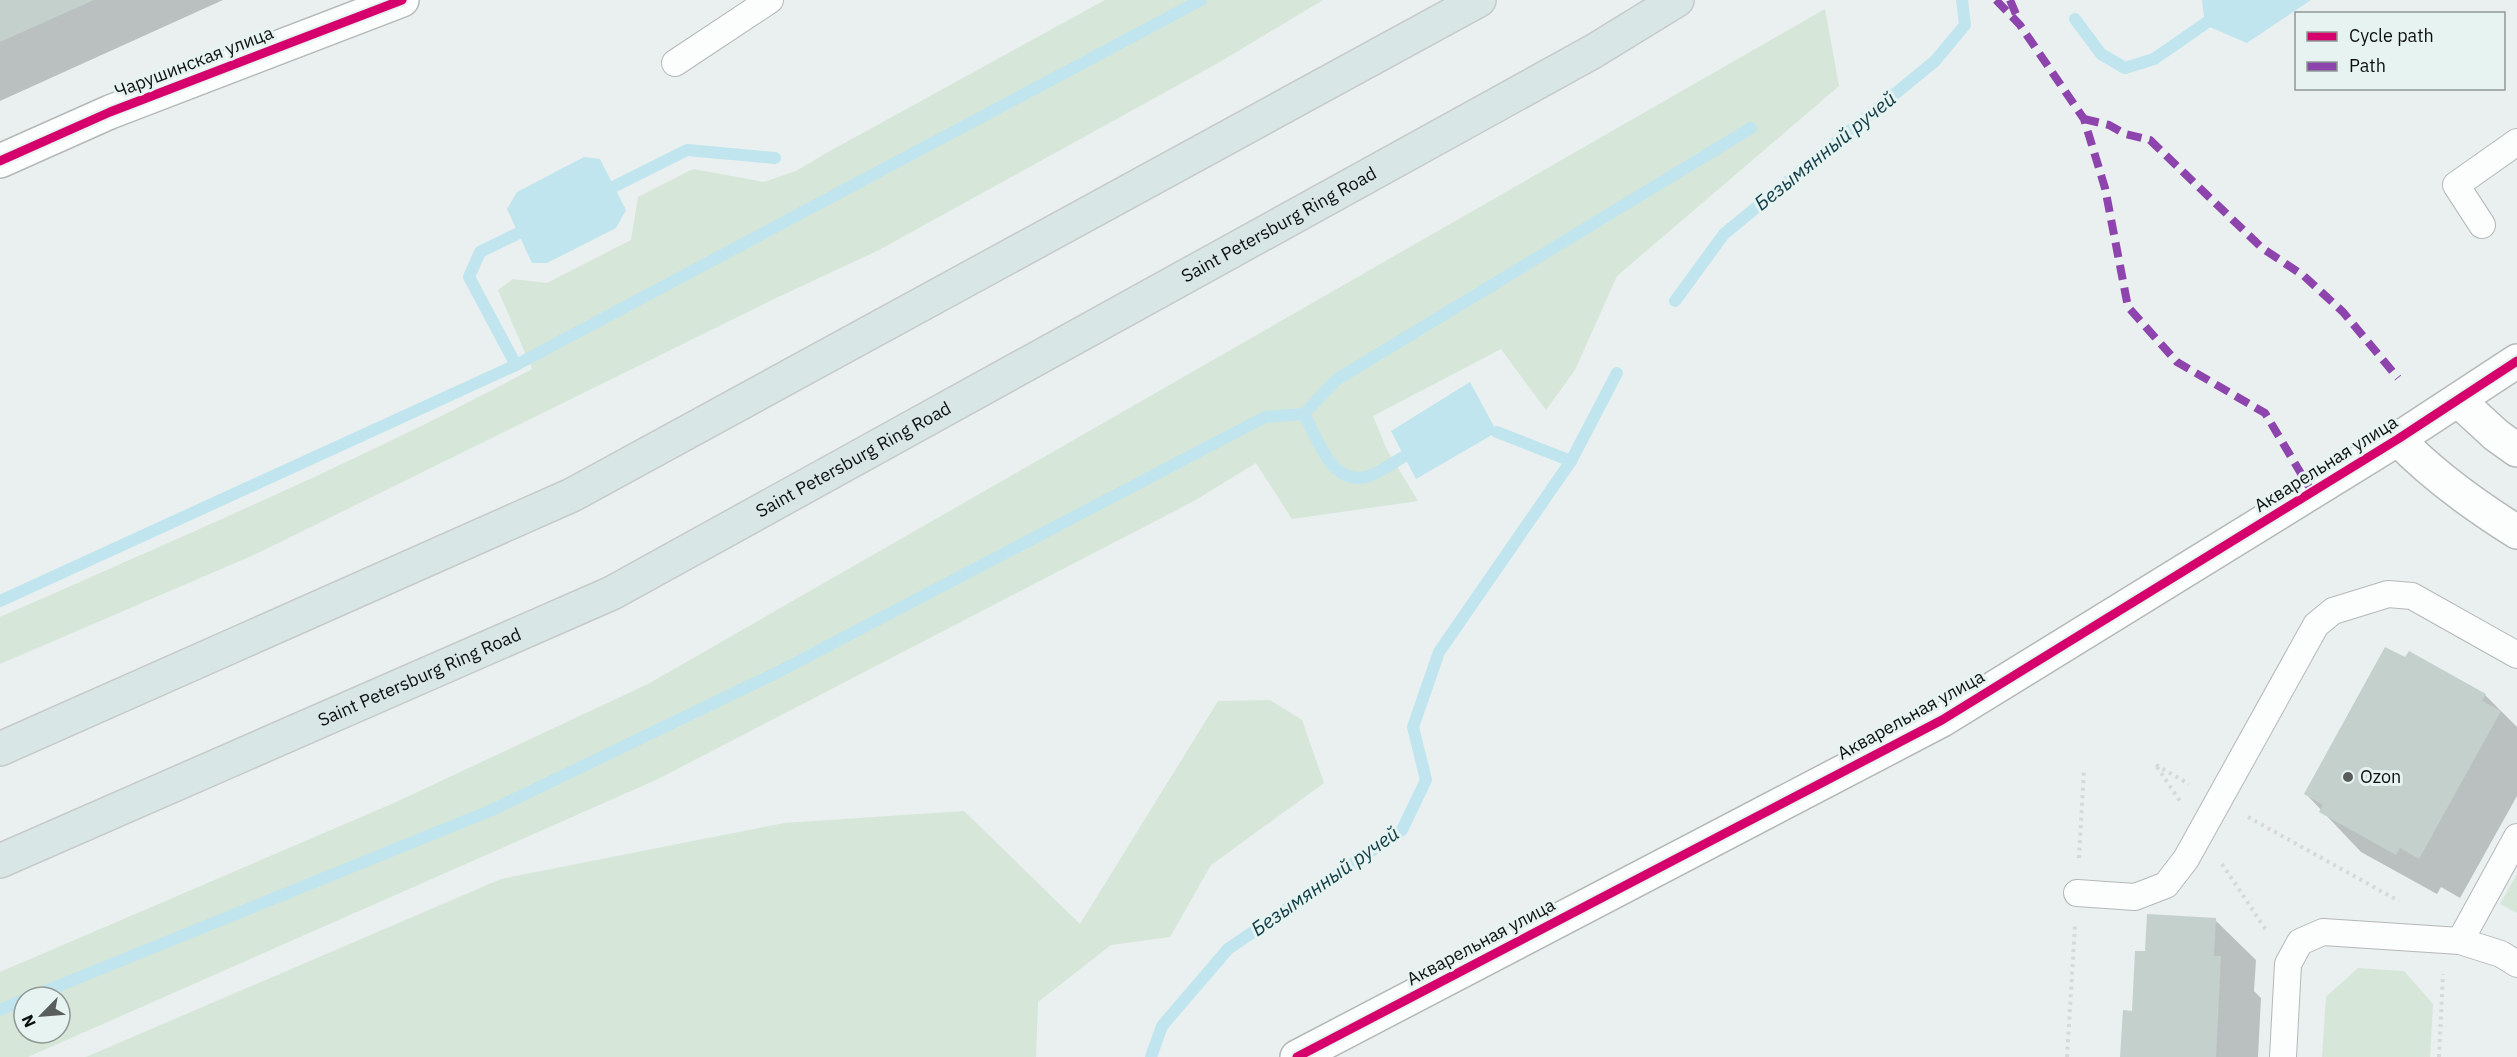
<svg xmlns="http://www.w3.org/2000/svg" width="2517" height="1057" font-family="'IBM Plex Sans',sans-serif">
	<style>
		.green { fill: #d6e6d8; fill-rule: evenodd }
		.water { fill: #c0e5ee }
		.shadow { fill: #0003 }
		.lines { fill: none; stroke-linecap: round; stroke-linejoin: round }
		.stream { stroke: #c0e5ee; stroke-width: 12 }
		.building { fill: #c4d0cb }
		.lane-casing { stroke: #b4b9b8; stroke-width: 28 }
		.street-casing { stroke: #b4b9b8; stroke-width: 36 }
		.highway-casing { stroke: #c6cac9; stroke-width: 36 }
		.path { stroke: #d6d9d8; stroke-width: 4; stroke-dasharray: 3 4.5; stroke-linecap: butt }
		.lane { stroke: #fcfdfd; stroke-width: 26 }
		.street { stroke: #fcfdfd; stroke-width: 33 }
		.highway { stroke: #d9e6e6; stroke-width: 33 }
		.quiet { stroke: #8e44ad; stroke-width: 8; stroke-dasharray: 15 8; stroke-linecap: butt }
		.cycleway-casing { stroke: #e6f3f0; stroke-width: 13 }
		.cycleway { stroke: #d6006c; stroke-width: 9 }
		.poi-dot { fill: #595e5d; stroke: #e6f3f0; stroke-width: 2 }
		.labels { text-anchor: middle; stroke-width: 6; stroke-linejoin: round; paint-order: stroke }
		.street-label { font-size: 18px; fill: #0c100f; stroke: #e6f3f0 }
		.poi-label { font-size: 18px; fill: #0c100f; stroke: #e6f3f0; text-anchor: start }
		.water-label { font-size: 20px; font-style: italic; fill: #0f3c47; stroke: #e6f3f0 }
	</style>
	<rect width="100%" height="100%" fill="#e9f0ef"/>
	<!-- green -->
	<g class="green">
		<path d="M1105 0H1323L1218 63 879 250 776 298 256 554 0 664V617C179 538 360 461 532 369L498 290 513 279 547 283 631 240 638 197 693 169 764 182 796 171 830 151Z"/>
		<path d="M1825 9 1839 86 1617 276 1575 370 1546 410 1501 349 1373 416 1387 450 1418 501 1292 519 1256 463 1194 501 656 780 28 1057H0V972L394 803 648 684ZM24 997H60V1033H24Z"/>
		<polygon points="1270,700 1302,720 1324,783 1211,865 1170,937 1111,945 1038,1002 1036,1057 86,1057 501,879 784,823 964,811 1080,924 1218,701"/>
		<polygon points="2517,874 2517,913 2500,904"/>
		<polygon points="2358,968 2404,971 2433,1004 2430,1057 2322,1057 2326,997"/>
	</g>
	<!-- water -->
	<g class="water">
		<polygon points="2202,0 2311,0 2247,43 2205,25"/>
		<polygon points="584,157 600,159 626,210 616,228 547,263 532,263 507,209 517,192"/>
		<polygon points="1470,382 1497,432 1416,479 1391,431"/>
	</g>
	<!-- shadow -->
	<g class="shadow">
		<polygon points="0,0 223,0 0,101"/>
		<polygon points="2485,695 2517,727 2517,796 2460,898 2441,887 2437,894 2361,852 2306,794"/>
		<polygon points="2215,920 2256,960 2254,991 2261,998 2258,1057 2122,1057 2146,953"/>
	</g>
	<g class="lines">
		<!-- stream -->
		<g class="stream">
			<polyline points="2075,19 2101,54 2125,68 2154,59 2239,0"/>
			<polyline points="601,193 687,150 775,158"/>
			<polyline points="1675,301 1724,234 1935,61 1965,25 1962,0"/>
			<polyline points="516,365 469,277 480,252 531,227"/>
			<path d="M1304 414C1318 439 1332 488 1369 476 1381 472 1392 463 1403 457"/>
			<polyline points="1497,432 1571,461"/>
			<polyline points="0,601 516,365 1201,0"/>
			<polyline points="31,997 492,810 778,672 1265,417 1304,414 1336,380 1751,128"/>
			<polyline points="0,1010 24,1000"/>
			<polyline points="1151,1057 1162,1026 1228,949 1402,830 1426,780 1413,727 1439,652 1571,461 1617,373"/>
		</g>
	</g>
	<!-- building -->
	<g class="building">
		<polygon points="0,0 94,0 0,42"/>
		<polygon points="2385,647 2405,657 2409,651 2486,694 2482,701 2501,711 2419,859 2400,848 2396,855 2319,812 2323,805 2304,794"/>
		<polygon points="2147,914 2216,918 2214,956 2221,956 2216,1057 2120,1057 2123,1010 2132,1011 2135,951 2145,951"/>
	</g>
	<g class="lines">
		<defs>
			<g id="lane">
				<polyline points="675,63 770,0"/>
				<polyline points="2482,225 2456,185 2517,142"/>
				<polyline points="2077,893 2135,897 2166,885 2186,859 2316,625 2333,611 2388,594 2412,596 2517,655"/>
				<polyline points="2460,941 2517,837"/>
				<polyline points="2283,1057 2288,964 2300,942 2323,932 2460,941 2501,954 2517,964"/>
			</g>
			<g id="street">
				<polyline points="0,161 110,112 402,0"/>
				<polyline points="2458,400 2496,435 2517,450"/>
				<path d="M2398 439C2433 476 2474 505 2517 532"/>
				<polyline points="1297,1057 1942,720 2398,439 2517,361"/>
			</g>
			<g id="highway">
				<polyline points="0,749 572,495 1479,0"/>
				<path id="s1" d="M0 861 612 593 1594 51 1677 0"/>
			</g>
		</defs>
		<!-- lane casing -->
		<use href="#lane" class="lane-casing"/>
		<!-- street casing -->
		<use href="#street" class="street-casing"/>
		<!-- highway casing -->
		<use href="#highway" class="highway-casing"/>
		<!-- path -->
		<g class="path">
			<polyline points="2156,765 2189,784"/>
			<polyline points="2157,767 2180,801"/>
			<polyline points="2248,817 2399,901"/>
			<polyline points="2079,858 2084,769"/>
			<polyline points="2222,864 2266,930"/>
			<polyline points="2067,1057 2075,926"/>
			<polyline points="2439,1057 2443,974"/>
		</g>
		<!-- lane -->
		<use href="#lane" class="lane"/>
		<!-- street -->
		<use href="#street" class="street"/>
		<!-- highway -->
		<use href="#highway" class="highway"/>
		<!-- quiet -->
		<g class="quiet">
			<polyline points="1996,0 2020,25 2084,119 2105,188 2128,307 2177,362 2265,413 2312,492"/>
			<polyline points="2010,0 2018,19"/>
			<polyline points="2084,119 2109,125 2125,134 2150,140 2262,248 2304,276 2343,312 2398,378"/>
		</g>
		<defs>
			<g id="cycleway">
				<polyline points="0,161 110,112 402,0"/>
				<polyline points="1297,1057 1942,720 2398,439 2517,361"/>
			</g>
		</defs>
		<!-- cycleway casing -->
		<use href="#cycleway" class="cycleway-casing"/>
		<!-- cycleway -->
		<use href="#cycleway" class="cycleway"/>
	</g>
	<!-- markers -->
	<circle class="poi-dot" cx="2348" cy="777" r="6"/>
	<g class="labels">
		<!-- street labels -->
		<g class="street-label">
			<text transform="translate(194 62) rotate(-21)" y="6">Чарушинская улица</text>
			<text dy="6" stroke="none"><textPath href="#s1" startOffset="1430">Saint Petersburg Ring Road</textPath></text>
			<text dy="6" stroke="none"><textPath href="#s1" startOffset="944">Saint Petersburg Ring Road</textPath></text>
			<text transform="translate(2326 464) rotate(-32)" y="6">Акварельная улица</text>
			<text dy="6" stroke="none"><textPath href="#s1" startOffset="458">Saint Petersburg Ring Road</textPath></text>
			<text transform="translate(1911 715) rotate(-29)" y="6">Акварельная улица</text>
			<text transform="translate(1481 942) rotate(-28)" y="6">Акварельная улица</text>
		</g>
		<!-- poi labels -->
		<g class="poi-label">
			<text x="2360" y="783">Ozon</text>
		</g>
		<!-- water labels -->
		<g class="water-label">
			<text transform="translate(1825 151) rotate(-39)" y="7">Безымянный ручей</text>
			<text transform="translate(1325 881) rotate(-35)" y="7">Безымянный ручей</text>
		</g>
	</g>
	<!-- legend -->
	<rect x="2295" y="12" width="210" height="78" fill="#e6f3f0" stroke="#8f9896" stroke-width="1.5"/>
	<rect x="2307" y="32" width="30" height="9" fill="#d6006c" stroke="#8f9896" stroke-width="1.5"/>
	<text x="2349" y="42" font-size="18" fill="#0c100f">Cycle path</text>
	<rect x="2307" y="62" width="30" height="9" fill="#8e44ad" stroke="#8f9896" stroke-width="1.5"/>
	<text x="2349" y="72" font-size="18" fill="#0c100f">Path</text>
	<!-- north arrow -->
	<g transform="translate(42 1015) rotate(245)"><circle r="28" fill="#e6f3f0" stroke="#8f9896" stroke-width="1.5"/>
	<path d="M0-4.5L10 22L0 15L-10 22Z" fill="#595e5d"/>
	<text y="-9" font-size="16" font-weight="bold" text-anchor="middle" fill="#0c100f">N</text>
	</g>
</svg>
